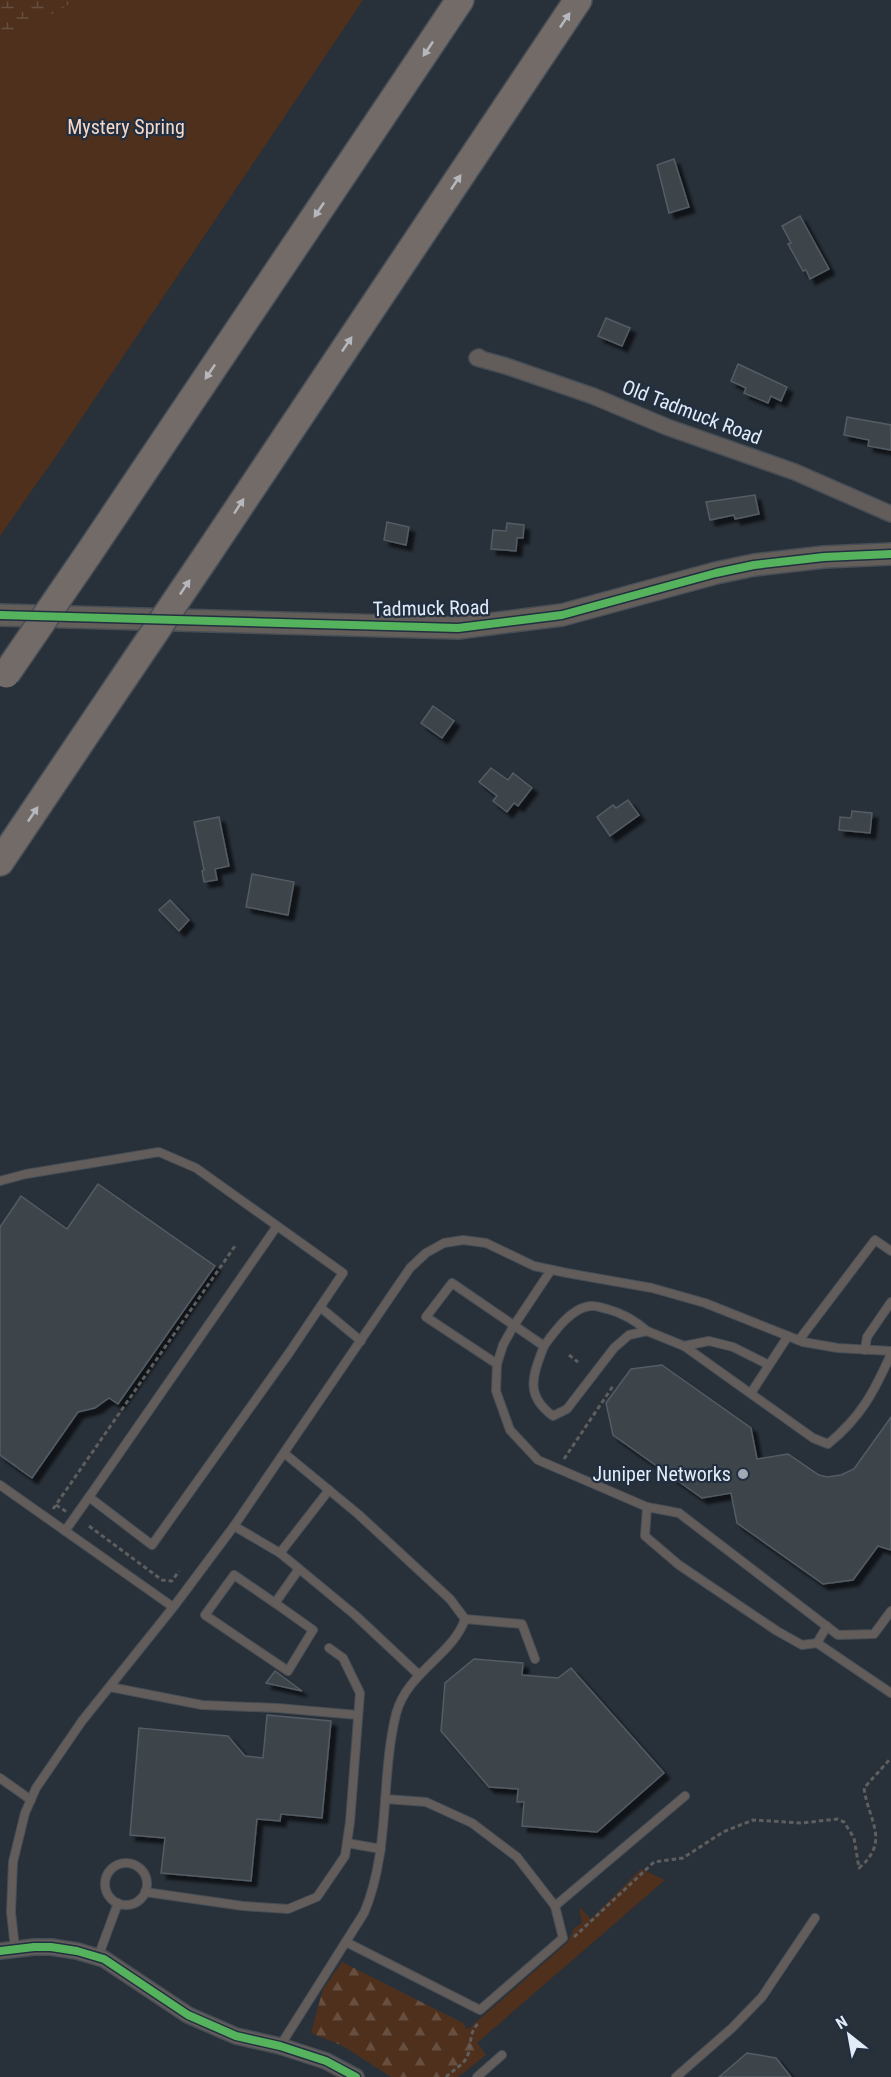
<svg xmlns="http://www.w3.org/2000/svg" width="891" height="2077" font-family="'Roboto Condensed',sans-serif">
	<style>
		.green { fill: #4e301d }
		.forest { fill: url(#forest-firs) }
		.wetland { fill: url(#wetland-marsh) }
		.building { fill: #3e454c; stroke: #545b63; stroke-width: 1.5; filter: url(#shadow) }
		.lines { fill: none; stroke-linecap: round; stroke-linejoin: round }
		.lane-casing { stroke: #474e56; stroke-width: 10 }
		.street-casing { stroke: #474e56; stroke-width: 18 }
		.secondary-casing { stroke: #474e56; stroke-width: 24 }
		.highway-casing { stroke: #474e56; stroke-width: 30 }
		.path { stroke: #5e5e5f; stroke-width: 3; stroke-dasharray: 4.5 3; stroke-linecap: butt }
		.lane { stroke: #625d5b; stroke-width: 8 }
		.street { stroke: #625d5b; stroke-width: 15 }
		.secondary { stroke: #645e5b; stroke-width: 21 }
		.highway { stroke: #736b67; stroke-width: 27 }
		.highway-bridge-casing { stroke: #474e56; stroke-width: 30; stroke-linecap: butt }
		.highway-bridge { stroke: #736b67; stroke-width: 27 }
		.cycleway-casing { stroke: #212f40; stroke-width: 11 }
		.cycleway { stroke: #56b35d; stroke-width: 8 }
		.oneway { fill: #b6b8bd }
		.poi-dot { fill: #a1aab4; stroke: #212f40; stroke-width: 2 }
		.labels { text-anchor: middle; stroke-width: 4.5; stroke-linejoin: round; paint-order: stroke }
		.park-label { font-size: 20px; fill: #f6d8c7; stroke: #212f40 }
		.street-label { font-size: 20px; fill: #e2ebf6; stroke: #212f40 }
		.poi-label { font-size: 20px; fill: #e2ebf6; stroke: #212f40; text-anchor: end }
	</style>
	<defs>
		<pattern id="forest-firs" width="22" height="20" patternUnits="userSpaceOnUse" patternTransform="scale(1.5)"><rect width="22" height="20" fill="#4e301d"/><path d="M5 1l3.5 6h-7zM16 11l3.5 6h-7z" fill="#674e3e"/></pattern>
		<pattern id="wetland-marsh" width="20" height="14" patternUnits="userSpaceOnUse" patternTransform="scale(1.5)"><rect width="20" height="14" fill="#4e301d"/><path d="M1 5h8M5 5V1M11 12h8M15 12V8" fill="none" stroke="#674e3e"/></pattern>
		<filter id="shadow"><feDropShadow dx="5.5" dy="5.5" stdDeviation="1.5" flood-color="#0009"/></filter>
	</defs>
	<rect width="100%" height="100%" fill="#283039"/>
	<!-- green -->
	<g class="green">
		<polygon points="0,0 363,0 61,449 0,536"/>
		<polygon points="641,1869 665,1880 477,2043 467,2030 568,1942 574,1928 582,1923 579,1907 591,1919"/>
	</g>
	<!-- forest -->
	<polygon class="forest" points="342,1962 463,2023 486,2055 458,2077 391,2077 343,2046 311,2033 323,1989"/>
	<!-- wetland -->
	<polygon class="wetland" points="0,0 76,0 0,45"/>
	<!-- building -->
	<g class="building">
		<polygon points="674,159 689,207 669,213 657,165"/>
		<polygon points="800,216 829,269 810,279 806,270 803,271 788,244 791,243 782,226"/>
		<polygon points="606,318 630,328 622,346 598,336"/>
		<polygon points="738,364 787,387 781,401 771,396 768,403 744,393 746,388 731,381"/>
		<polygon points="847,417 891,425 891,450 868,446 869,440 844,435"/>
		<polygon points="755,495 759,514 735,519 734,515 710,520 706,502"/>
		<polygon points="387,522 409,527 406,545 384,540"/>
		<polygon points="507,523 524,525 523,538 517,538 516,551 491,549 493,530 506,531"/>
		<polygon points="433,706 454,721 442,738 421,723"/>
		<polygon points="491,768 508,780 513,773 532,788 518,806 514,803 507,812 493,801 497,796 479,782"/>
		<polygon points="628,800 639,815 610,836 597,817 613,805 616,808"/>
		<polygon points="852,811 872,813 870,833 839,830 840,817 851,818"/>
		<polygon points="219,817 229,866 215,869 217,880 204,882 202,871 204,870 194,822"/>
		<polygon points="252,874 294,882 288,915 246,907"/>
		<polygon points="170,900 189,920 179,931 159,910"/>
		<polygon points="98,1184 215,1266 118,1404 109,1398 95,1408 78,1412 32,1478 0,1455 0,1227 21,1196 67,1229"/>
		<polygon points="662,1365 751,1428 757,1459 788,1454 819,1475 827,1477 841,1475 854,1469 891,1417 891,1550 878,1546 853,1580 823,1584 737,1523 731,1493 702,1498 613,1435 606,1403 631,1369"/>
		<polygon points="474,1659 523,1663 522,1675 558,1678 571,1668 664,1773 597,1832 522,1826 524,1802 517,1802 518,1789 489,1787 441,1731 445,1683"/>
		<polygon points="275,1671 302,1691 266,1683"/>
		<polygon points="267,1715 331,1721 322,1818 281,1814 280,1821 257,1819 251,1881 161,1873 165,1838 130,1835 139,1728 228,1736 245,1756 263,1758"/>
		<polygon points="747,2053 776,2058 791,2077 719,2077"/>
	</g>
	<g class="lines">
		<defs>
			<g id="lane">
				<polyline points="0,1181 26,1174 159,1152 196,1168 343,1273 289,1353 152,1545 89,1497 65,1531"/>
				<polyline points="551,1270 513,1327 503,1345 497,1364 496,1391 510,1430 538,1460 647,1507 679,1513 838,1635 874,1634 891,1611"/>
				<polyline points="320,1307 361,1341"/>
				<polyline points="799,1340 875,1240 891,1251"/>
				<path d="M544 1346C554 1332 573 1305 593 1306 597 1306 602 1308 607 1309 622 1313 636 1321 647 1331"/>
				<polyline points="684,1346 709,1341 733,1347 769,1365"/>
				<polyline points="865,1350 867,1337 891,1302"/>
				<path d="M497 1364 426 1317 452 1283 544 1346C533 1375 524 1395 553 1416L567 1409 614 1348 629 1335 647 1331 684 1346 813 1438 828 1444C861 1417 874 1392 891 1354"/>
				<polyline points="751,1393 788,1336"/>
				<polyline points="0,1485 173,1607"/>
				<polyline points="89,1497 277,1226"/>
				<polyline points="647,1507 645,1536 679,1565 777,1631 802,1645 817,1643 827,1626"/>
				<polyline points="234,1526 280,1553 355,1615 419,1675"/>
				<polyline points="280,1553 329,1490"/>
				<polyline points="275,1603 234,1575 205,1615 288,1671 313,1630 275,1603 299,1569"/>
				<polyline points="465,1619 522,1624 535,1659"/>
				<polyline points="817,1643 891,1693"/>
				<polyline points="110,1687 202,1705 277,1708 358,1715"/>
				<polyline points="0,1778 31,1800"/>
				<polyline points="385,1799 426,1802 472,1823 517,1857 555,1906"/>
				<polyline points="347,1843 381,1849"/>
				<circle cx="126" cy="1884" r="21"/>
				<polyline points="145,1892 243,1906 288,1909 317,1897 345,1856 350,1822 360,1693 343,1658 329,1648"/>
				<polyline points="346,1942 480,2010 563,1938 555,1906 685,1796"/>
				<polyline points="15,1949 11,1912 13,1862 25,1813 36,1788 82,1721 175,1605 234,1526 410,1268 426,1253 444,1243 463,1240 486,1243 534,1266 567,1273 652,1288 705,1303 803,1342 838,1348 891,1351"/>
				<polyline points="98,1957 118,1903"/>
				<path d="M280 2046 364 1913C391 1849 380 1780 396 1714 407 1672 453 1655 465 1619L450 1599 358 1514 284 1453"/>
				<polyline points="477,2077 502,2055"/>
				<polyline points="676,2077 732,2028 762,1997 815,1918"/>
			</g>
			<g id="street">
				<polyline points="479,357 477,358 506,366 593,396 667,427 795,472 891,514"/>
				<polyline points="0,1951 34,1947 51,1947 77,1951 104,1959 188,2015 236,2036 280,2046 326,2061 356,2077"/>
			</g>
			<polyline id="secondary" points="0,615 458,628 562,615 716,573 754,565 824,557 891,554"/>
			<g id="highway">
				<polyline points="89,553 460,0"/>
				<polyline points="207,555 578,0"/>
				<polyline points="0,862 117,688"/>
			</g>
		</defs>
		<!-- lane casing -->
		<use href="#lane" class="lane-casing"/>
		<!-- street casing -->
		<use href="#street" class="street-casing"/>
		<!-- secondary casing -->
		<use href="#secondary" class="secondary-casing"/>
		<!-- highway casing -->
		<use href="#highway" class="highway-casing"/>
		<!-- path -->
		<g class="path">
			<polyline points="569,1355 578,1362"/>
			<polyline points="564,1459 613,1386"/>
			<polyline points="56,1505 67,1512"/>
			<polyline points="53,1509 235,1246"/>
			<polyline points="89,1526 162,1580 172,1581 179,1571"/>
			<path d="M574 1937 654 1862 683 1858 723 1832 753 1820 802 1823 837 1819 844 1822 854 1838 859 1868C891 1841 868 1820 864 1788L891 1758"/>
			<path d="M446 2077C452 2071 463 2065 467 2057 473 2044 467 2033 480 2022"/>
		</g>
		<!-- lane -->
		<use href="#lane" class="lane"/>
		<!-- street -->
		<use href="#street" class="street"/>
		<!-- secondary -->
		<use href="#secondary" class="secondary"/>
		<!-- highway -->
		<use href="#highway" class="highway"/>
		<defs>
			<g id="highway-bridge">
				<polyline points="6,674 89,553"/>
				<polyline points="117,688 207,555"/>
			</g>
		</defs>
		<!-- highway-bridge casing -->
		<use href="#highway-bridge" class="highway-bridge-casing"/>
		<!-- highway-bridge -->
		<use href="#highway-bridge" class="highway-bridge"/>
		<defs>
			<g id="cycleway">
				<polyline points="0,615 458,628 562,615 716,573 754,565 824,557 891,554"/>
				<polyline points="0,1951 34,1947 51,1947 77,1951 104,1959 188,2015 236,2036 280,2046 326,2061 356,2077"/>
			</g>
		</defs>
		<!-- cycleway casing -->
		<use href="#cycleway" class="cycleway-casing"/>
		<!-- cycleway -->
		<use href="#cycleway" class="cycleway"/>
	</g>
	<!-- one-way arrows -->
	<defs><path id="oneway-solid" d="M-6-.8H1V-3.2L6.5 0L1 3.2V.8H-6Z" transform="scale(1.5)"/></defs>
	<g class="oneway">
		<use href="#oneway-solid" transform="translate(565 20) rotate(-56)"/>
		<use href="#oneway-solid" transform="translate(428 49) rotate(124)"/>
		<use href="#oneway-solid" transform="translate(456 182) rotate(-56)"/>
		<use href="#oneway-solid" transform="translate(319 210) rotate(124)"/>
		<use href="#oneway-solid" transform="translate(347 344) rotate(-56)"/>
		<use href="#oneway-solid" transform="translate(210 372) rotate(124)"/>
		<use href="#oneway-solid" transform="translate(239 506) rotate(-57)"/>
		<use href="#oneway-solid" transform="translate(185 587) rotate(-56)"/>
		<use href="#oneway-solid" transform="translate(33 814) rotate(-56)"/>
	</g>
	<!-- markers -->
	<circle class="poi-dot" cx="743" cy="1474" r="6"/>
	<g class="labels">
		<!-- park labels -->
		<g class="park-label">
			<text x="126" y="134">Mystery Spring</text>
		</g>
		<!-- street labels -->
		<g class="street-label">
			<text transform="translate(692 412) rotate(21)" y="7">Old Tadmuck Road</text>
			<text transform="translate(431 608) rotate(-1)" y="7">Tadmuck Road</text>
		</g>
		<!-- poi labels -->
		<g class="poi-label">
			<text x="731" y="1481">Juniper Networks</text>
		</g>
	</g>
	<!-- north arrow -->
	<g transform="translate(849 2035) rotate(329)" stroke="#212f40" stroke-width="4.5" paint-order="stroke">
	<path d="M0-4.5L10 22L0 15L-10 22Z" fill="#e2ebf6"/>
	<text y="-9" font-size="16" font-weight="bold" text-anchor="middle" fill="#e2ebf6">N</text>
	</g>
</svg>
